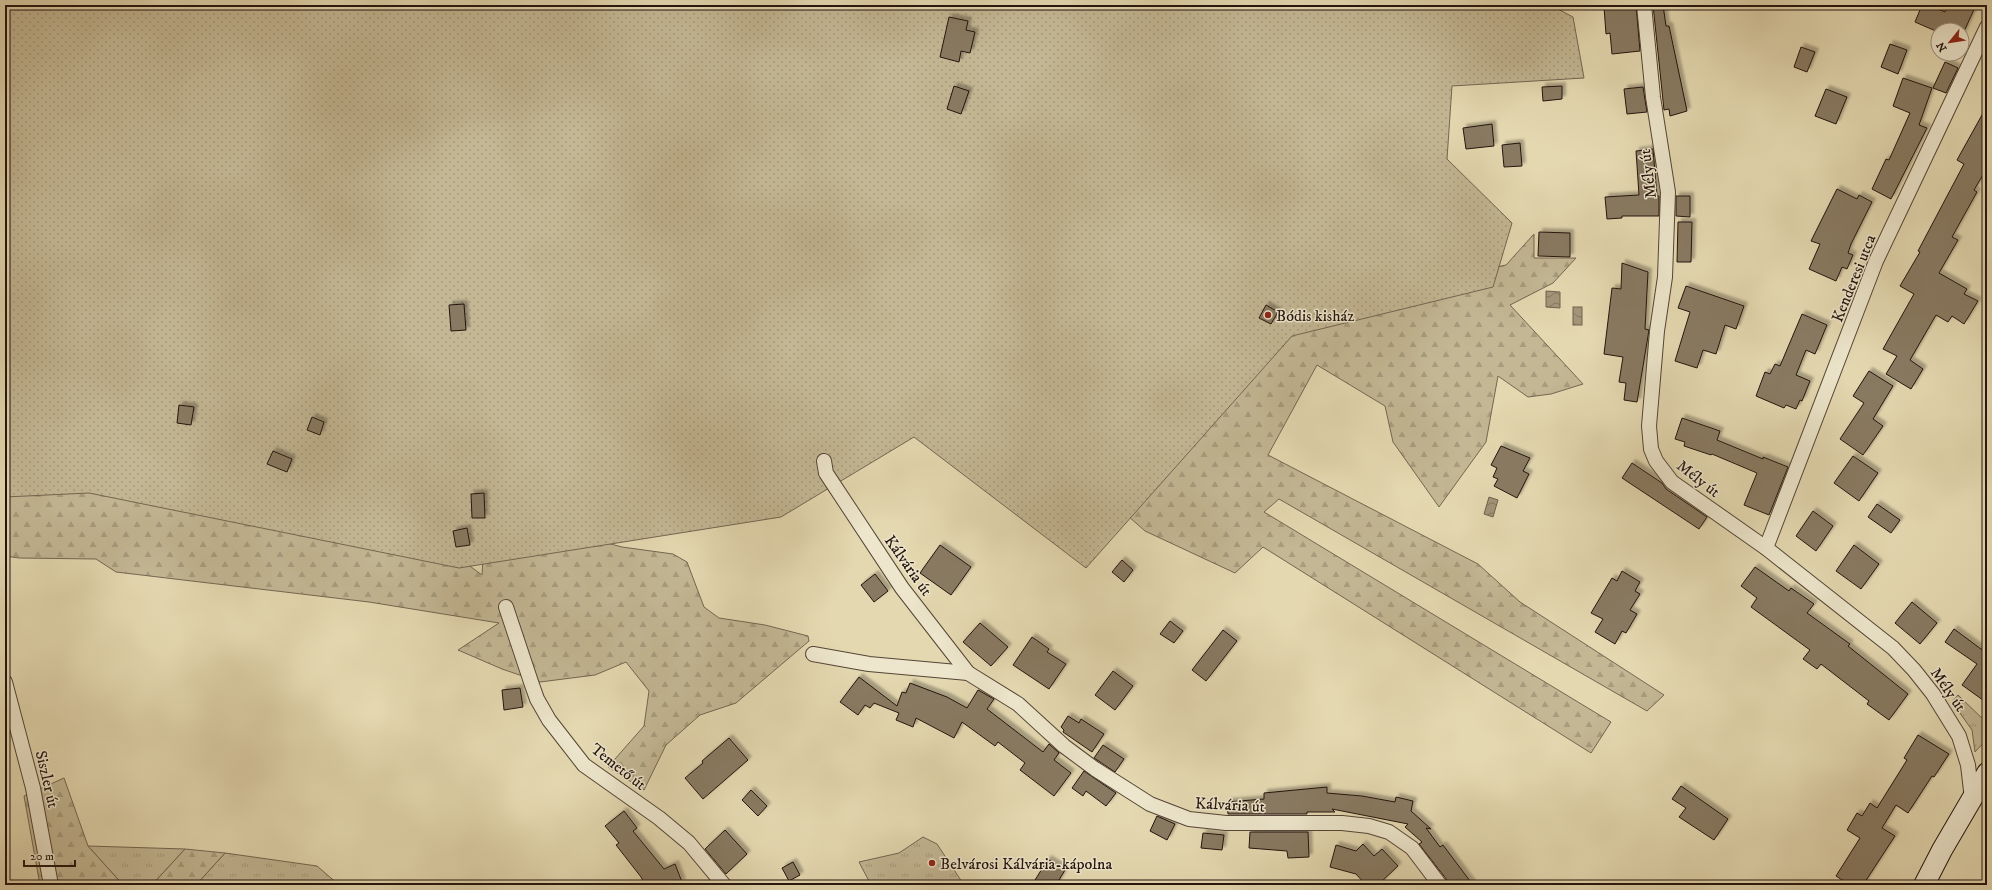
<svg xmlns="http://www.w3.org/2000/svg" width="1992" height="890" font-family="'IM FELL DW Pica',serif">
	<style>
		.grass { fill: url(#grass-tufts); stroke: #746651 }
		.forest { fill: url(#forest-firs); stroke: #746651 }
		.garden { fill: url(#garden-dots); stroke: #746651 }
		.water { fill: url(#water-waves); stroke: #70614e }
		.building { fill: #887a62; stroke: #24140e; filter: url(#shadow) }
		.lines { fill: none; stroke-linecap: round; stroke-linejoin: round }
		.minor-casing { stroke: #544536; stroke-width: 16 }
		.secondary-casing { stroke: #24140e; stroke-width: 22 }
		.minor { stroke: #ede6cc; stroke-width: 14 }
		.secondary { stroke: #ede6cc; stroke-width: 20 }
		.poi-dot { fill: #8f2418; stroke: #ede6cc; stroke-width: 1.5 }
		.labels { text-anchor: middle; stroke-width: 3; stroke-linejoin: round; paint-order: stroke }
		.street-label { font-size: 16px; fill: #24140e; stroke: #ede6cc }
		.poi-label { font-size: 16px; fill: #24140e; stroke: #ede6cc; text-anchor: start }
	</style>
	<defs>
		<pattern id="grass-tufts" width="24" height="20" patternUnits="userSpaceOnUse"><rect width="24" height="20" fill="#c3b794"/><path d="M3 7l-1-3M5 7V3M7 7l1-3M15 17l-1-3M17 17v-4M19 17l1-3" fill="none" stroke="#a79c7e"/></pattern>
		<pattern id="forest-firs" width="22" height="20" patternUnits="userSpaceOnUse"><rect width="22" height="20" fill="#c3b794"/><path d="M5 1l3.5 6h-7zM16 11l3.5 6h-7z" fill="#a79c7e"/></pattern>
		<pattern id="garden-dots" width="8" height="8" patternUnits="userSpaceOnUse"><rect width="8" height="8" fill="#c3b794"/><path d="M2 2h.1M6 6h.1" fill="none" stroke="#a79c7e" stroke-width="1.8" stroke-linecap="round"/></pattern>
		<pattern id="water-waves" width="16" height="10" patternUnits="userSpaceOnUse"><rect width="16" height="10" fill="#a39579"/><path d="M0 5q4-4 8 0t8 0" fill="none" stroke="#857862"/></pattern>
		<filter id="shadow"><feDropShadow dx="3.5" dy="-3.5" stdDeviation="1" flood-color="#0004"/></filter>
	</defs>
	<rect width="100%" height="100%" fill="#e4d8b0"/>
	<filter id="stains"><feTurbulence type="fractalNoise" baseFrequency=".005" numOctaves="4"/><feColorMatrix values="0 0 0 0 .2 0 0 0 0 .09 0 0 0 0 .02 0 0 0 .5 -.17"/></filter>
	<radialGradient id="worn" r=".72"><stop offset=".6" stop-color="#630" stop-opacity="0"/><stop offset="1" stop-color="#630" stop-opacity=".3"/></radialGradient>
	<!-- grass -->
	<g class="grass">
		<polygon points="1958,695 1987,723 1987,739 1975,752 1972,730 1952,702"/>
		<polygon points="923,837 937,844 964,885 871,885 859,862 899,853"/>
		<polygon points="88,846 185,849 152,885 123,885"/>
		<polygon points="225,853 317,866 339,885 196,885"/>
	</g>
	<!-- forest -->
	<g class="forest">
		<polygon points="275,5 391,5 399,36 337,44 346,67 377,48 404,54 418,39 461,32 468,17 461,5 543,5 542,7 517,15 468,17 506,105 570,107 582,83 626,71 677,126 659,74 651,32 680,28 703,55 751,5 880,5 915,52 897,72 858,83 869,128 916,136 930,141 920,199 954,208 1012,172 1035,94 1105,103 1124,80 1168,78 1174,41 1161,5 1284,5 1264,38 1310,75 1372,73 1348,136 1392,172 1425,188 1456,248 1478,271 1506,265 1534,234 1534,258 1576,258 1553,283 1510,305 1583,384 1551,394 1528,397 1498,376 1486,442 1439,507 1393,442 1385,406 1317,365 1268,455 1478,564 1520,602 1664,695 1647,711 1279,499 1264,512 1611,722 1591,753 1263,547 1235,573 1145,531 1111,501 1038,459 943,437 885,400 816,414 819,487 801,499 773,424 722,436 700,430 695,392 575,398 541,407 494,409 513,453 567,467 582,506 566,532 622,547 673,554 687,562 704,607 719,618 765,625 808,636 809,641 736,703 700,715 666,745 644,790 608,767 644,726 649,691 626,662 595,675 540,682 502,669 458,650 499,623 369,602 116,572 96,559 19,558 5,556 5,399 43,401 42,344 132,368 155,436 278,473 377,492 368,547 388,551 440,544 482,575 483,558 494,523 479,450 471,356 444,345 441,305 406,307 397,262 443,267 419,199 393,204 397,176"/>
		<polygon points="64,778 88,846 123,885 40,885 24,796"/>
		<polygon points="185,849 225,853 196,885 152,885"/>
	</g>
	<!-- garden -->
	<polygon class="garden" points="5,5 1550,5 1573,17 1584,78 1452,86 1447,159 1512,223 1493,287 1292,336 1086,568 914,437 781,517 459,568 89,493 5,497"/>
	<!-- water -->
	<g class="water">
		<polygon points="1546,291 1560,292 1560,308 1546,307"/>
		<rect x="1573" y="307" width="9" height="18"/>
		<polygon points="1489,497 1498,500 1493,517 1484,514"/>
	</g>
	<!-- building -->
	<g class="building">
		<polygon points="1622,5 1636,5 1640,51 1612,54 1610,33 1606,34 1604,7"/>
		<polygon points="1653,5 1663,5 1666,26 1669,26 1687,111 1670,116 1669,109 1664,110"/>
		<polygon points="1922,5 1929,5 1945,12 1948,5 1976,5 1962,36 1962,30 1938,30 1938,32 1915,22"/>
		<polygon points="949,17 968,21 966,30 975,32 970,53 961,51 959,62 940,57"/>
		<polygon points="1890,44 1907,50 1898,74 1881,67"/>
		<polygon points="1801,47 1815,52 1807,72 1794,67"/>
		<polygon points="1945,62 1958,68 1946,93 1933,88"/>
		<polygon points="1903,78 1932,88 1919,125 1927,128 1891,199 1872,189 1886,159 1889,160 1910,113 1893,106"/>
		<polygon points="954,86 969,91 961,114 947,109"/>
		<polygon points="1562,86 1562,99 1543,101 1542,87"/>
		<polygon points="1643,87 1647,112 1627,114 1624,89"/>
		<polygon points="1826,89 1847,97 1836,124 1815,116"/>
		<polygon points="1987,106 1987,168 1974,190 1977,192 1952,237 1958,240 1939,273 1967,289 1964,294 1978,301 1964,324 1952,316 1948,322 1936,315 1910,360 1923,369 1911,389 1886,374 1897,356 1883,349 1914,294 1900,286 1920,252 1918,251 1964,164 1957,160"/>
		<polygon points="1492,124 1494,146 1466,149 1463,128"/>
		<polygon points="1520,143 1522,166 1504,167 1502,145"/>
		<polygon points="1653,149 1657,196 1659,196 1659,216 1622,216 1622,218 1607,219 1605,197 1639,195 1636,151"/>
		<polygon points="1837,189 1857,199 1859,195 1872,202 1851,244 1848,253 1853,255 1847,269 1842,267 1836,281 1809,269 1820,244 1811,241"/>
		<polygon points="1676,196 1690,196 1690,217 1676,216"/>
		<polygon points="1678,222 1692,222 1691,262 1677,262"/>
		<polygon points="1539,232 1570,233 1570,257 1538,256"/>
		<polygon points="1622,263 1648,272 1645,329 1649,330 1637,402 1624,400 1626,383 1619,382 1623,357 1604,354 1612,288 1621,289"/>
		<polygon points="1686,286 1744,306 1736,329 1725,325 1716,354 1703,350 1697,368 1675,361 1690,312 1678,308"/>
		<polygon points="464,304 466,330 451,331 449,305"/>
		<polygon points="1266,305 1278,312 1271,324 1259,318"/>
		<polygon points="1802,314 1827,325 1815,354 1806,350 1796,375 1810,381 1802,401 1800,400 1796,409 1786,405 1784,408 1756,396 1765,372 1770,374 1775,364 1780,366"/>
		<polygon points="1869,371 1893,386 1873,419 1883,426 1863,455 1840,439 1864,403 1853,396"/>
		<polygon points="179,405 194,407 191,425 177,423"/>
		<polygon points="312,417 324,422 320,435 307,430"/>
		<polygon points="1682,418 1720,431 1717,440 1763,459 1763,457 1788,467 1769,515 1744,505 1757,473 1712,454 1711,455 1684,446 1685,442 1675,439"/>
		<polygon points="1501,446 1530,458 1523,471 1529,474 1517,498 1494,486 1498,479 1493,477 1497,468 1491,465"/>
		<polygon points="273,451 292,459 287,472 267,464"/>
		<polygon points="1853,456 1878,473 1859,501 1834,483"/>
		<polygon points="1632,463 1662,483 1666,489 1707,517 1699,529 1622,478"/>
		<polygon points="484,493 485,518 472,518 471,494"/>
		<polygon points="1877,504 1900,520 1891,533 1868,517"/>
		<polygon points="1813,511 1833,526 1816,551 1796,536"/>
		<polygon points="467,528 470,545 456,547 453,531"/>
		<polygon points="940,545 971,567 951,595 920,573"/>
		<polygon points="1854,545 1879,564 1861,589 1836,571"/>
		<polygon points="1122,560 1133,570 1124,582 1112,572"/>
		<polygon points="1755,567 1789,591 1791,588 1814,604 1807,613 1850,644 1848,646 1908,694 1889,720 1867,704 1869,701 1821,664 1817,669 1803,659 1810,650 1751,607 1757,598 1741,586"/>
		<polygon points="1622,571 1640,582 1635,591 1640,594 1630,610 1637,614 1626,633 1622,631 1615,644 1595,632 1603,619 1591,613 1612,578 1617,581"/>
		<polygon points="875,574 888,591 874,602 861,585"/>
		<polygon points="1912,602 1937,623 1920,644 1895,623"/>
		<polygon points="1170,621 1183,631 1174,643 1160,634"/>
		<polygon points="980,623 1008,647 991,666 963,642"/>
		<polygon points="1954,629 1985,652 1987,648 1987,703 1962,685 1977,664 1945,642"/>
		<polygon points="1223,630 1237,641 1206,681 1192,670"/>
		<polygon points="1032,637 1049,649 1047,652 1066,664 1049,689 1013,665"/>
		<polygon points="1113,671 1133,686 1115,710 1095,695"/>
		<polygon points="859,677 897,706 902,692 906,693 910,683 947,697 967,708 978,690 994,699 987,709 1043,752 1049,744 1059,753 1054,760 1071,773 1054,796 1020,770 1025,763 998,742 995,746 962,722 954,738 916,718 913,727 896,720 899,713 874,703 870,708 865,705 858,715 840,702"/>
		<polygon points="520,688 523,707 504,710 502,690"/>
		<polygon points="1068,716 1079,723 1081,719 1104,734 1092,752 1063,732 1064,730 1061,727"/>
		<polygon points="1918,735 1949,754 1934,777 1932,776 1908,813 1896,805 1882,828 1895,836 1863,885 1850,885 1836,876 1860,838 1847,830 1857,813 1862,816 1870,803 1877,808 1907,760 1904,758"/>
		<polygon points="729,738 748,760 703,799 685,778 703,763 702,761"/>
		<polygon points="1103,745 1124,759 1115,772 1094,758"/>
		<polygon points="1084,771 1116,793 1106,806 1086,791 1083,796 1072,788"/>
		<polygon points="1681,786 1728,819 1714,840 1679,817 1686,808 1672,799"/>
		<polygon points="1327,787 1327,793 1362,796 1395,802 1396,797 1413,801 1411,811 1431,829 1426,828 1440,847 1443,845 1473,885 1448,885 1447,880 1419,844 1422,842 1405,827 1408,824 1332,809 1335,812 1307,812 1307,814 1228,814 1227,802 1264,799 1264,793"/>
		<polygon points="751,790 767,806 758,816 742,800"/>
		<polygon points="624,811 637,828 633,831 664,869 675,864 682,882 675,885 645,885 641,877 616,845 619,843 605,826"/>
		<polygon points="1157,816 1175,824 1167,840 1150,831"/>
		<polygon points="725,830 747,854 726,874 705,849"/>
		<polygon points="1250,832 1308,832 1309,857 1288,858 1287,851 1249,848"/>
		<polygon points="1203,833 1224,835 1222,850 1201,848"/>
		<polygon points="1363,844 1374,856 1382,849 1398,866 1378,885 1366,885 1356,874 1330,867 1336,845 1356,851"/>
		<polygon points="1048,859 1065,870 1056,885 1032,885"/>
		<polygon points="793,862 800,875 789,881 782,868"/>
	</g>
	<g class="lines">
		<defs>
			<g id="minor">
				<polyline points="1644,5 1653,97 1668,192 1665,277 1657,331 1649,426 1651,449 1656,461 1672,482 1766,548 1893,648 1914,670 1933,694 1959,736 1968,765 1972,799"/>
				<polyline points="824,461 826,473 902,588 968,673 1018,704 1064,746 1095,769 1150,804 1189,819 1226,823 1342,823 1369,826 1389,832 1412,848 1440,885"/>
				<polyline points="1766,548 1876,261 1987,27"/>
				<polyline points="506,607 531,682 537,699 549,720 584,765 659,818 689,843 724,885"/>
				<polyline points="813,654 869,664 968,673"/>
				<polyline points="5,682 33,788 51,885"/>
			</g>
			<polyline id="secondary" points="1924,885 1942,850 1987,773"/>
		</defs>
		<!-- minor casing -->
		<use href="#minor" class="minor-casing"/>
		<!-- secondary casing -->
		<use href="#secondary" class="secondary-casing"/>
		<!-- minor -->
		<use href="#minor" class="minor"/>
		<!-- secondary -->
		<use href="#secondary" class="secondary"/>
	</g>
	<!-- markers -->
	<g class="poi-dot">
		<circle cx="1268" cy="315" r="4"/>
		<circle cx="932" cy="863" r="4"/>
	</g>
	<g class="labels">
		<!-- street labels -->
		<g class="street-label">
			<text transform="translate(1647 174) rotate(-97)" y="6">Mély út</text>
			<text transform="translate(1853 278) rotate(-68)" y="6">Kenderesi utca</text>
			<text transform="translate(1699 478) rotate(38)" y="6">Mély út</text>
			<text transform="translate(909 565) rotate(55)" y="6">Kálvária út</text>
			<text transform="translate(1949 689) rotate(55)" y="6">Mély út</text>
			<text transform="translate(619 766) rotate(38)" y="6">Temető út</text>
			<text transform="translate(48 779) rotate(77)" y="6">Siszler út</text>
			<text transform="translate(1230 804) rotate(3)" y="6">Kálvária út</text>
		</g>
		<!-- poi labels -->
		<g class="poi-label">
			<text x="1276" y="321">Bódis kisház</text>
			<text x="940" y="869">Belvárosi Kálvária-kápolna</text>
		</g>
	</g>
	<!-- margin -->
	<rect width="1992" height="890" fill="none" stroke="#e4d8b0" stroke-width="20"/>
	<rect x="6" y="6" width="1980" height="878" fill="none" stroke="#24140e" stroke-width="2"/>
	<rect x="10" y="10" width="1972" height="870" fill="none" stroke="#24140e"/>
	<!-- north arrow -->
	<g transform="translate(1950 42) rotate(240)"><circle r="19" fill="#ede6cc" stroke="#9d9280"/>
	<path d="M0-3L7 15L0 10L-7 15Z" fill="#8f2418"/>
	<text y="-6" font-size="11" font-weight="bold" text-anchor="middle" fill="#24140e">N</text>
	</g>
	<!-- scale -->
	<path d="M24 860v6h51v-6" fill="none" stroke="#24140e" stroke-width="2"/>
	<text x="30" y="860" font-size="12" fill="#24140e" stroke="#ede6cc" stroke-width="3" paint-order="stroke">20 m</text>
	<rect width="100%" height="100%" filter="url(#stains)"/>
	<rect width="100%" height="100%" fill="url(#worn)"/>
</svg>
